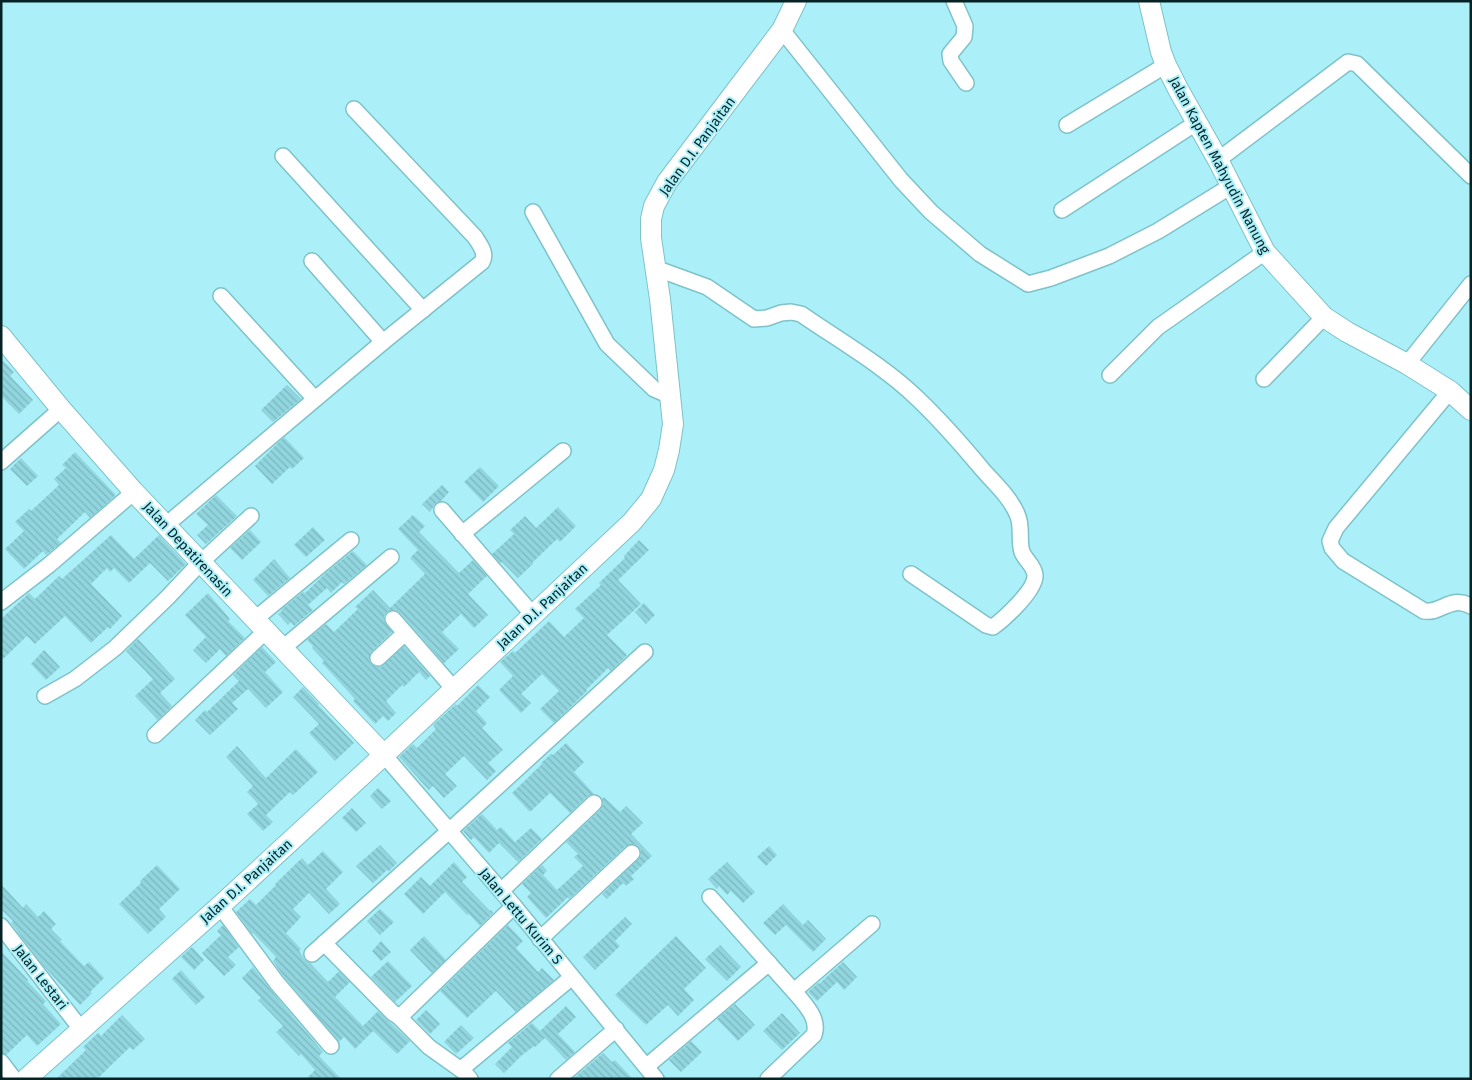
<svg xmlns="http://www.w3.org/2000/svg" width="1472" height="1080" font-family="'Fira Sans',sans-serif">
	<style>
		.building { fill: url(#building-back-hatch) }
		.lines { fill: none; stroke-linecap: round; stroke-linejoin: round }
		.street-casing { stroke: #7ec2ca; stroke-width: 18 }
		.secondary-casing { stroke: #7ec2ca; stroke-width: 22 }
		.street { stroke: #fff; stroke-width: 15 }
		.secondary { stroke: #fff; stroke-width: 20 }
		.labels { text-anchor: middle; stroke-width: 4; stroke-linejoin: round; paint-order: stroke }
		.street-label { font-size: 14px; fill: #052225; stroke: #abf0f9 }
	</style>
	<defs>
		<pattern id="building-back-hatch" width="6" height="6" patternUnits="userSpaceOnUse" patternTransform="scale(1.25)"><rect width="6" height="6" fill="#91d5de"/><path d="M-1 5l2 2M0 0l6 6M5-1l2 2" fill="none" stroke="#7cb7be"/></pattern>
	</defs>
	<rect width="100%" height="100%" fill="#abf0f9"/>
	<!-- building -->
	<g class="building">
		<polygon points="1,359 14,372 10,376 33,400 19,414 1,396"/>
		<polygon points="287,385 301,399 273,422 261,410"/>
		<polygon points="284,437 304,458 292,469 290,467 272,484 255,466"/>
		<polygon points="75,452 115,494 115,496 90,518 85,512 57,539 61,543 46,555 43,551 24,569 5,549 24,531 15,522 29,509 31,511 59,485 54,479 66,468 62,465"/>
		<polygon points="21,458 38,476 27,486 10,469"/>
		<polygon points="480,467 499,486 483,502 464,482"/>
		<polygon points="442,485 449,492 441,501 436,503 430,512 422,504"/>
		<polygon points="216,495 237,516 206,544 197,535 208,525 196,514"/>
		<polygon points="558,507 576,526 560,542 557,539 532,563 533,564 518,578 502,562 500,563 492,554 514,534 510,530 525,516 536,528"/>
		<polygon points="413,515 425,526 419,532 459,573 473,560 487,576 468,594 488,615 474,628 461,614 442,632 459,649 444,663 400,613 392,610 387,612 384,616 384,621 392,632 371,652 369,660 371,664 376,667 381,667 404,646 430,676 426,680 419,672 404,687 402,685 386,701 396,713 388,721 383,716 375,724 353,701 355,699 322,663 324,661 312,648 313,646 307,640 326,624 334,632 358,609 355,607 373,590 390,608 425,574 410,558 418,550 398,529"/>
		<polygon points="313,527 325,540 306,557 294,545"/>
		<polygon points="250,530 261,542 242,560 230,548"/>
		<polygon points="111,535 134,559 159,535 186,564 168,581 150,563 129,583 114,568 110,572 107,568 91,584 122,616 110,629 108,627 91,643 65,616 35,644 27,636 1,661 1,619 29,593 35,599 59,576 62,579"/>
		<polygon points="639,540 649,550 618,580 641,604 607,635 627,655 611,671 608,668 586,690 587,691 554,723 540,709 559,691 542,674 521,694 531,703 521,713 499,690 513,676 500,662 513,651 515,653 549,621 564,637 584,618 575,609 601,585 599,583 625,558 624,556"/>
		<polygon points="353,551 367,565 344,584 342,582 331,593 327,588 308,605 313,610 294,626 291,622 288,625 278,614 282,611 281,610 303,592 305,593 327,572"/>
		<polygon points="274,559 290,578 268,596 253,580"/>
		<polygon points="208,593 230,619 228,621 245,638 226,656 220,649 206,663 193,650 206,637 185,615"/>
		<polygon points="644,603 655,615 646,624 635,612"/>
		<polygon points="138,639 175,679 160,693 172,706 158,720 135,696 153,679 126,651"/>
		<polygon points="262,647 276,662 265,672 283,692 266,708 248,689 232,703 238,709 210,735 195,720 205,710 207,712 239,681 233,675"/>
		<polygon points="44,650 60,667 46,680 31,664"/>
		<polygon points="478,685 490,697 476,711 487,723 482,728 503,750 488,763 496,771 487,780 464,756 445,774 457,786 444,798 433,786 429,790 399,757 413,744 417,748 436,729 433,725 456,704 457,706"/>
		<polygon points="303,687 319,704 318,705 354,743 335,761 309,733 319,724 293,697"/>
		<polygon points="566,743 584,762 574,772 594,794 588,796 570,813 550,793 530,812 512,793 542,764 541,763 551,754 553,755"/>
		<polygon points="237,746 266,778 296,749 318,772 293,795 290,792 266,815 273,822 263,831 247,814 258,804 247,792 253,786 226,757"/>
		<polygon points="378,788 391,801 382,809 370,796"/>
		<polygon points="604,797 620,812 626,806 643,823 631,834 652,856 631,876 634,879 626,886 623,883 607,899 602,894 641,856 641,850 638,846 634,844 626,846 569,899 568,897 546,918 527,897 531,893 522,884 542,865 547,871 543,875 557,890 583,866 574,857 578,854 566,842 600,810 603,805 602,799"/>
		<polygon points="352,808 366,823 356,832 342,818"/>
		<polygon points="482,814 497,830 501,827 515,842 531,828 542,839 518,862 499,843 489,853 474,837 471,840 463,831"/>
		<polygon points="380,845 397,863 389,871 387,870 373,883 356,866"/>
		<polygon points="769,846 777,855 766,866 757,857"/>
		<polygon points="323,851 343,872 326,889 340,904 329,914 309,893 293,909 301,917 286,933 301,949 299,951 305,960 310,963 328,982 339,971 350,982 335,997 363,1026 378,1011 410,1041 397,1054 373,1031 355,1049 344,1037 339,1042 284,977 273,961 276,957 253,933 252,934 236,912 250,899 256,905 276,885 275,884 302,858 308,865"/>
		<polygon points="454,862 467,877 462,882 490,911 491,910 493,913 480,926 469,914 467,915 445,892 423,914 404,894 421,877 430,886"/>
		<polygon points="727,862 755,892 743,903 731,891 727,895 719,886 717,889 708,879"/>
		<polygon points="157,865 180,889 159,909 166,917 148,934 119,904 141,883 140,881"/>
		<polygon points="1,884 23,908 26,904 38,917 44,911 56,924 51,929 62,940 60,941 84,966 89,962 104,978 90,992 92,993 80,1005 40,962 11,923 13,921 1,909"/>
		<polygon points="783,904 803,925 808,920 826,939 813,952 786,925 775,935 763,923"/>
		<polygon points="380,909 394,922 380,935 367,921"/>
		<polygon points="625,917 632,924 615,941 620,946 595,970 583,957"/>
		<polygon points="223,925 239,947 228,957 236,965 224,976 202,953 221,935 217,931"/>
		<polygon points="508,925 523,941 516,948 538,972 542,968 554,980 516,1012 496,991 467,1018 440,991"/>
		<polygon points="424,936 446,960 432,973 410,950"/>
		<polygon points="676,936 706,968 684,989 694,1000 678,1016 668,1005 646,1025 615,995"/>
		<polygon points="381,941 391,952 381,961 372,951"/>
		<polygon points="720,945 741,967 727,981 705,959"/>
		<polygon points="192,947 204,960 194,970 181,957"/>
		<polygon points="1,951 28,980 27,981 46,1001 43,1004 61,1024 37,1046 27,1035 6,1055 1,1053"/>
		<polygon points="388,961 412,986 395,1002 371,977"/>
		<polygon points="843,962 857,977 844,990 837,982 817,1001 808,992 818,983 819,984"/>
		<polygon points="253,967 270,989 323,1052 319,1056 341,1079 306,1079 315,1070 301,1054 299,1056 276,1032 283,1026 258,1000 261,998 242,978"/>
		<polygon points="181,970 205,997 196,1005 172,979"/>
		<polygon points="735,1004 755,1025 738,1041 717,1019"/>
		<polygon points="566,1006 576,1017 558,1034 575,1052 566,1060 545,1038 535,1047 534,1046 521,1056 504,1073 495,1064 512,1047 508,1043 532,1023 540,1031"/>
		<polygon points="426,1010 440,1024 430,1034 416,1020"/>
		<polygon points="782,1013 800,1033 782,1050 763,1031"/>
		<polygon points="122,1015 145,1039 133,1050 130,1047 97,1079 56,1079 86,1050 83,1047 98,1033 101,1036"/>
		<polygon points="461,1025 474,1038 456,1054 444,1042"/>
		<polygon points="691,1041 702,1052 681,1072 669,1060"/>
		<polygon points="603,1053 612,1062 615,1060 633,1079 573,1079"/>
	</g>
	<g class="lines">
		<defs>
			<g id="street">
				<polyline points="954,1 965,26 964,37 950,54 951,61 966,83"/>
				<polyline points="782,30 901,180 931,212 980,254 1028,284 1051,278 1109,256 1158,231 1231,186"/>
				<polyline points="1067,125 1166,65"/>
				<polyline points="283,156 423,310"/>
				<polyline points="1218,160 1348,62 1357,64 1471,176"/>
				<polyline points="1062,210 1196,123"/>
				<polyline points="533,212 607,344 654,389 670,396"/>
				<polyline points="312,261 383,342"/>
				<path d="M655 268 707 287 754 319 767 318 781 313 791 312 801 314C840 341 884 366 918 399 941 421 962 445 982 469 994 483 1010 497 1017 514 1023 526 1018 539 1022 552 1025 560 1034 565 1035 575 1036 590 1004 619 993 627L986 625 911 574"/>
				<polyline points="221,296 315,399"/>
				<polyline points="1407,364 1471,284"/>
				<polyline points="1110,375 1158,327 1265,252"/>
				<polyline points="1264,379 1324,317"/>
				<path d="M1450 391 1336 528 1330 541 1332 548 1343 561 1424 611C1441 614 1450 595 1471 606"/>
				<polyline points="1,462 61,409"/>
				<polyline points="442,510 533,615"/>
				<path d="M166 525 383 342 482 262C487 253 480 245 475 237L354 109"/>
				<polyline points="462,534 563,451"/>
				<polyline points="1,602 49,565 134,492"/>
				<polyline points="393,619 454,689"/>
				<polyline points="254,620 351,540"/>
				<polyline points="283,648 391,557"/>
				<polyline points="378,658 405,633"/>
				<polyline points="45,696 75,679 115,648 167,598 200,563 251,516"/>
				<polyline points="155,735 266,631"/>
				<polyline points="384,755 514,906 656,1079"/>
				<polyline points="501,891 594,803"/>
				<path d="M710 897 799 997C808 1008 819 1020 814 1035L768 1079"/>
				<polyline points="220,906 277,983 331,1046"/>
				<polyline points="1,926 81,1029"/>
				<polyline points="540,939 632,853"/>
				<polyline points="324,943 393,1013 398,1016 404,1013 514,906"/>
				<polyline points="312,954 449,831 645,652"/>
				<polyline points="794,991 872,924"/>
				<polyline points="398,1016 429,1047 464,1072"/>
				<polyline points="1,1062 14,1079"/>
				<polyline points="647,1066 769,963"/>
				<polyline points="470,1079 464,1072 465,1066 572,977"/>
				<polyline points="558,1079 616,1029"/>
			</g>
			<g id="secondary">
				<polyline points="1149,1 1161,52 1166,65 1178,89 1218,160 1265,252 1324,317 1347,332 1407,364 1450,391 1471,410"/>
				<polyline points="1,336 61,409 134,492 384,755"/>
				<polyline points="26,1079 220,906 384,755 632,522 651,499 664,470 669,450 673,424 660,299 651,238 651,219 654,206 667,182 782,30 796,1"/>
			</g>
		</defs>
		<!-- street casing -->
		<use href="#street" class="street-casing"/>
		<!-- secondary casing -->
		<use href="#secondary" class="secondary-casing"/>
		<!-- street -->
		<use href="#street" class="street"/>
		<!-- secondary -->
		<use href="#secondary" class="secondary"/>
	</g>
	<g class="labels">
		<!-- street labels -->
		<g class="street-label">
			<text transform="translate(697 146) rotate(-54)" y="5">Jalan D.I. Panjaitan</text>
			<text transform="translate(1220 165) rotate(62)" y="5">Jalan Kapten Mahyudin Nanung</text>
			<text transform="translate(188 549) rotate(47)" y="5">Jalan Depatirenasin</text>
			<text transform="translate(542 606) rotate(-43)" y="5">Jalan D.I. Panjaitan</text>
			<text transform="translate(246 881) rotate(-42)" y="5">Jalan D.I. Panjaitan</text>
			<text transform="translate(521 916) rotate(50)" y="5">Jalan Lettu Kurim S</text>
			<text transform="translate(41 977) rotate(52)" y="5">Jalan Lestari</text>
		</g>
	</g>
	<!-- border -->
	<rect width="1472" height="1080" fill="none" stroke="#052225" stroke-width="5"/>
</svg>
